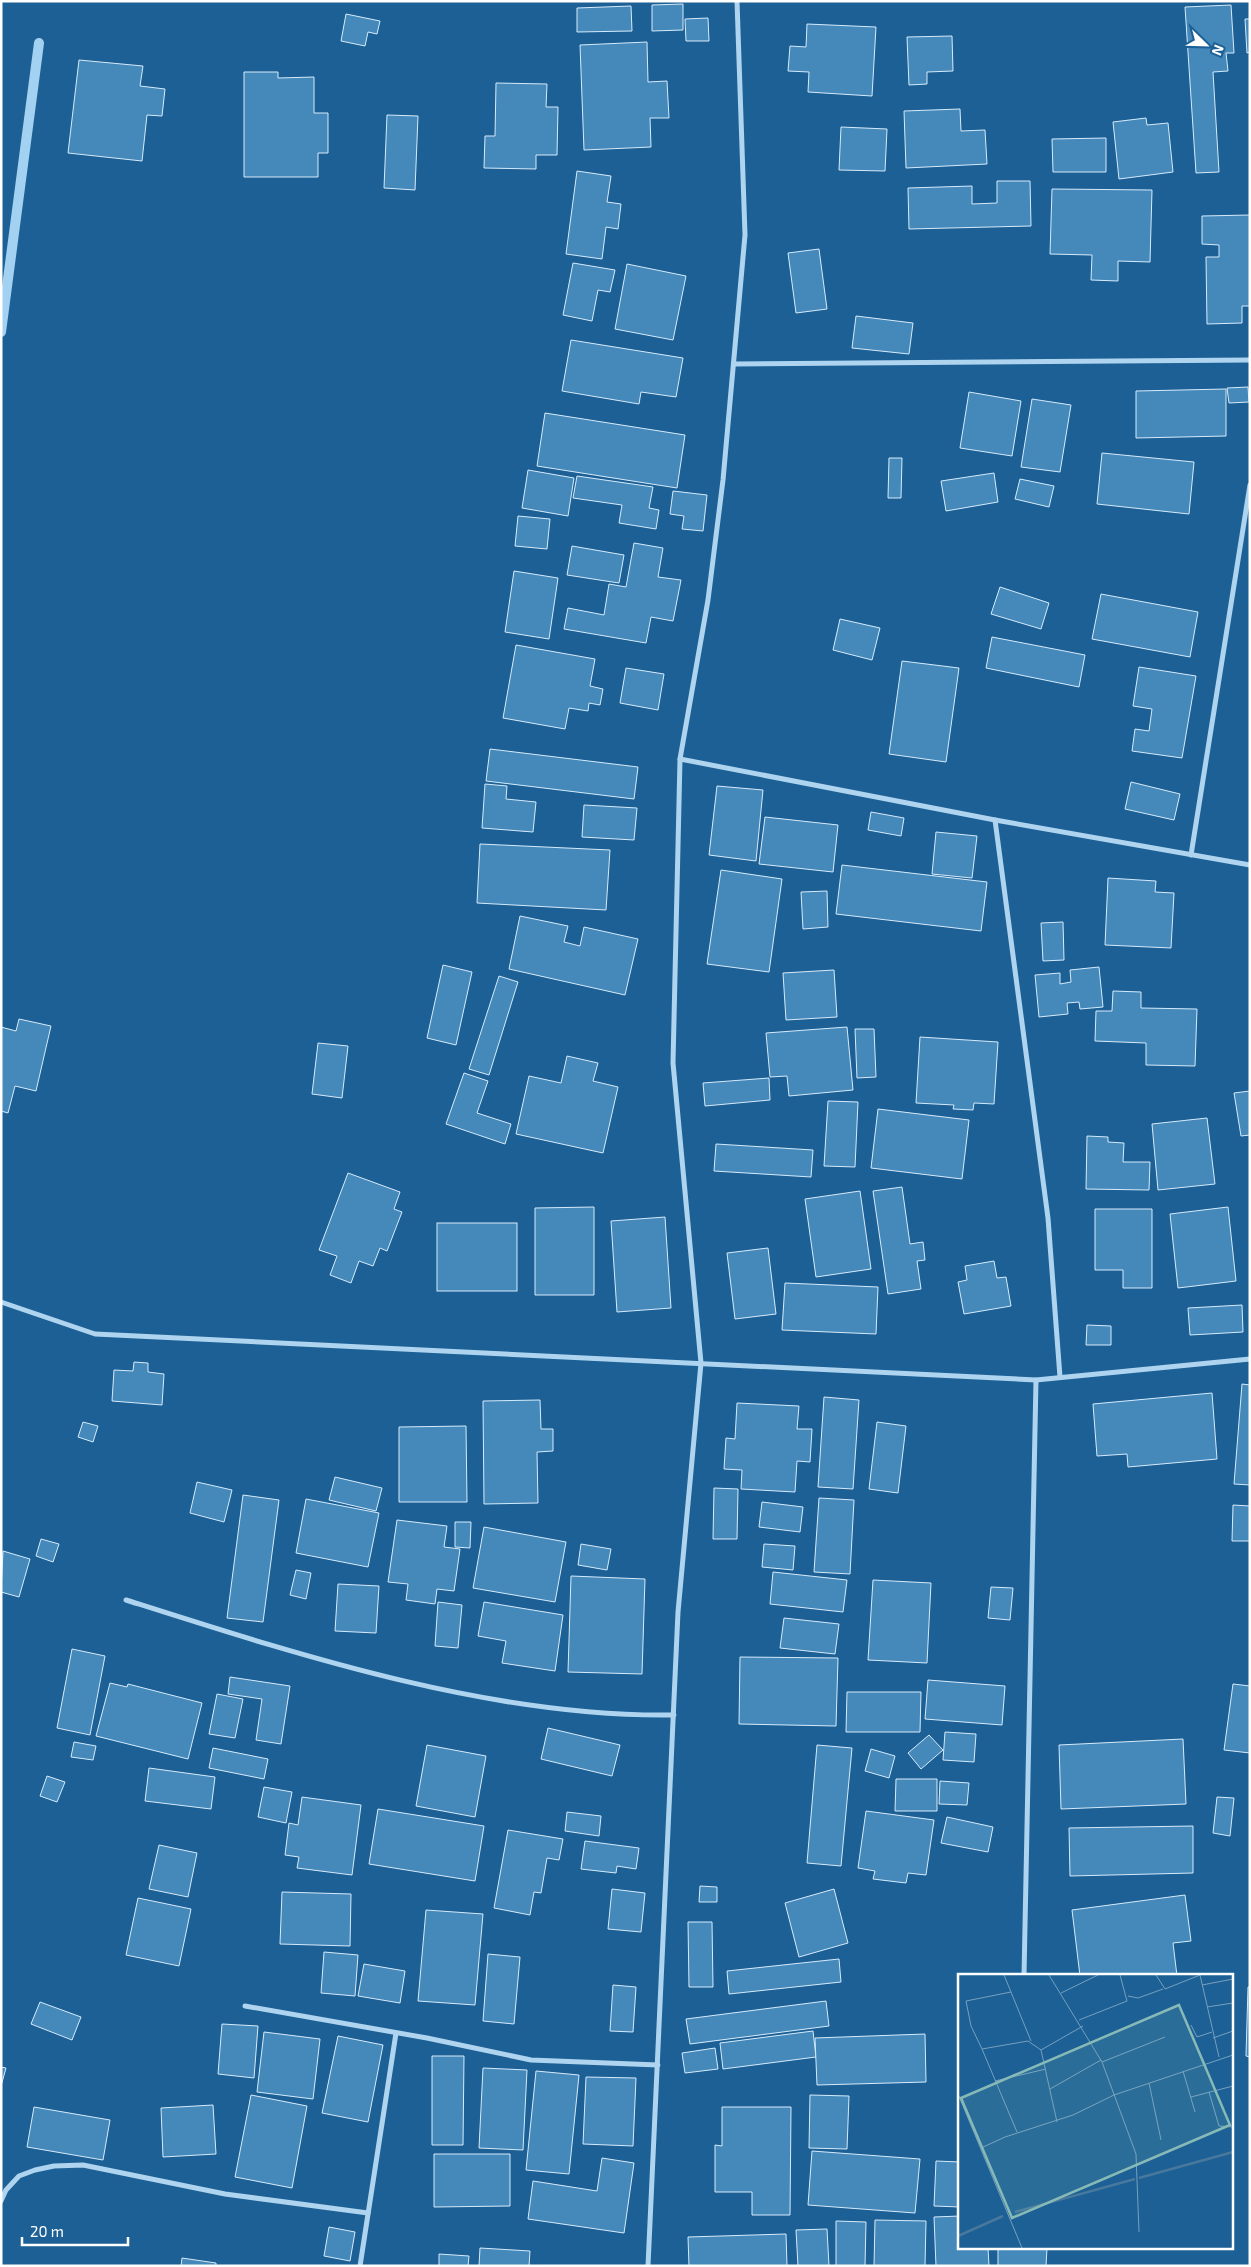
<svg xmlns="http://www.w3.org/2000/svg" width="1251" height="2267" font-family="'Exo 2',sans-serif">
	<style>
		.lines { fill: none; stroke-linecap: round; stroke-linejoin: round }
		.stream { stroke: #a2d1f1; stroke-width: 10 }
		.building { fill: #4589bb; stroke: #d6ebfb }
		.minor { stroke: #afd4ef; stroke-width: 5 }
		.inset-river { fill: none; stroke: #49789d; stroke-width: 2.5 }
		.inset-road { fill: none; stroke: #77a0bf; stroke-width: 1 }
		.view { fill: #87bab6; fill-opacity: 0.15; stroke: #87bab6; stroke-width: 2.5 }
		.inset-edge { fill: none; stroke: #fff; stroke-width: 2.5 }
	</style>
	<rect width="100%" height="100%" fill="#1c6095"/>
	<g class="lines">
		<!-- stream -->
		<polyline class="stream" points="1,332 39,43"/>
	</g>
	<!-- building -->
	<g class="building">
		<polygon points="683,4 683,30 652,31 652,5"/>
		<polygon points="1231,5 1234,53 1226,53 1228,71 1213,72 1219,172 1196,173 1185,7"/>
		<polygon points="631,6 632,31 577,32 577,8"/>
		<polygon points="346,14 380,21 377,34 368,32 365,46 341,41"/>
		<polygon points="708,18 709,41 686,41 685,19"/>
		<polygon points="1245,19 1250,19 1250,52 1247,53"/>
		<polygon points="807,24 876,27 872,96 808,92 809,72 788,71 790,46 806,47"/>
		<polygon points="952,36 953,71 927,72 927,84 909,85 907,37"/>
		<polygon points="647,42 648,82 667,81 669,118 650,118 651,147 584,150 580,45"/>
		<polygon points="79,60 143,66 140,86 165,89 162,116 147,115 142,161 68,153"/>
		<polygon points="244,72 278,72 278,78 314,77 314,113 328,113 328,153 318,153 318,177 244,177"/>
		<polygon points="496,83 547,84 546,107 558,107 557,155 536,155 536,169 484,168 485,136 495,136"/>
		<polygon points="960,109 961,131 985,130 987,164 906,168 904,111"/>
		<polygon points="387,115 418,116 415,190 384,188"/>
		<polygon points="1146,118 1147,125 1168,123 1173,172 1119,179 1113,122"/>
		<polygon points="841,127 887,129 885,171 839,170"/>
		<polygon points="1106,138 1106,172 1053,172 1052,139"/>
		<polygon points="577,171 611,176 607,202 621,204 618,229 606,227 602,259 566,254"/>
		<polygon points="997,181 1030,181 1031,226 909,229 908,188 972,186 972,204 997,203"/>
		<polygon points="1052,189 1152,190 1150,262 1118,261 1118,281 1091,280 1092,255 1050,254"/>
		<polygon points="1250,215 1250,306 1242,306 1242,323 1207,324 1206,257 1219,257 1219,245 1202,244 1202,216"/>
		<polygon points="819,249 827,309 796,313 788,253"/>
		<polygon points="573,263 615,270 610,292 598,290 592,321 563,315"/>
		<polygon points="627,264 686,276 673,340 615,329"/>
		<polygon points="856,316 913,323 909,354 852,348"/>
		<polygon points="571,340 683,358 676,397 641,392 639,404 562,391"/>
		<polygon points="1248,387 1249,402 1229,403 1227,388"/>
		<polygon points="1226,389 1226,436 1136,438 1136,391"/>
		<polygon points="969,392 1021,401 1012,456 960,448"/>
		<polygon points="1032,399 1071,405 1060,472 1021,467"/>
		<polygon points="545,413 685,435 677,488 537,466"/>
		<polygon points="1102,453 1194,462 1189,514 1097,504"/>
		<polygon points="889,458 902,458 901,498 888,498"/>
		<polygon points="528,470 574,478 568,516 522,508"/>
		<polygon points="994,473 998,502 946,511 941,481"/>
		<polygon points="577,476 653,487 649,508 659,510 656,529 619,523 622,505 573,498"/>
		<polygon points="1020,479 1054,486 1049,507 1015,499"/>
		<polygon points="673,491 707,495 703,531 682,529 684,516 670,514"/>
		<polygon points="518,516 550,519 547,549 515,546"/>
		<polygon points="634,543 663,548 658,577 681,580 673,621 651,617 646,643 564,629 568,608 604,615 609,584 626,587"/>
		<polygon points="572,546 624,555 619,583 567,575"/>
		<polygon points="514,571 558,578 549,639 505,632"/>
		<polygon points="1000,587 1049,603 1041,629 991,614"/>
		<polygon points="1101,594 1198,612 1190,657 1092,639"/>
		<polygon points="840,619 880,628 872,660 833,650"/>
		<polygon points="992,637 1085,655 1079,687 986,668"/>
		<polygon points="516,645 595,659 590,686 603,689 600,705 589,703 588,711 569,708 565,729 503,718"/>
		<polygon points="902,661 959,668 946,762 889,754"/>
		<polygon points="1139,667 1196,676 1182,758 1132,751 1135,729 1149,731 1152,709 1133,706"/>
		<polygon points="626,668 664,674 658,710 620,703"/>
		<polygon points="490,749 638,767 634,799 486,781"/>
		<polygon points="1131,782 1180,794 1174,820 1125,809"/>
		<polygon points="485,784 507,786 506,799 536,802 533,832 482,828"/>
		<polygon points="717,786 763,790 756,861 709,855"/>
		<polygon points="584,805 637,808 634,840 582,837"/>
		<polygon points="871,812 904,818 901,836 868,830"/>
		<polygon points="765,817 838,825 833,872 759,864"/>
		<polygon points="936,832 977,836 972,878 932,874"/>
		<polygon points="480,844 610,850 606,910 477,903"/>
		<polygon points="842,865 987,882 981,931 836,914"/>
		<polygon points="721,870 782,879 769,972 707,964"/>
		<polygon points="1108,878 1156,881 1155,892 1174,893 1171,948 1105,945"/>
		<polygon points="827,891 828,927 803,929 801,892"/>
		<polygon points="520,916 568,926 564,942 580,946 584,927 638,939 625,995 509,969"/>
		<polygon points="1063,922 1064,960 1043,961 1041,923"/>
		<polygon points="443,965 472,972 456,1045 427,1038"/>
		<polygon points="1099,967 1103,1007 1080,1009 1079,1002 1067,1003 1068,1014 1039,1017 1035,975 1060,973 1060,984 1071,982 1070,970"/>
		<polygon points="834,970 837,1017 786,1020 783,973"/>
		<polygon points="499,976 518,982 489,1075 469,1069"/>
		<polygon points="1113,991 1141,992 1141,1008 1197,1009 1195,1066 1146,1065 1146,1043 1095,1041 1096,1011 1112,1011"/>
		<polygon points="19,1019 51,1026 36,1091 15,1086 8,1113 1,1111 1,1027 16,1031"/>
		<polygon points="847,1027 853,1090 789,1096 787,1076 770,1077 766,1033"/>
		<polygon points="855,1029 874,1029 876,1077 857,1078"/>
		<polygon points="920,1037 998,1042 994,1104 974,1103 973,1110 953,1109 954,1105 916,1103"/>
		<polygon points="318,1043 348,1046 342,1098 312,1094"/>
		<polygon points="567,1056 598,1063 593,1081 618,1087 603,1153 516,1134 529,1076 561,1083"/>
		<polygon points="464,1073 488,1081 477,1113 511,1124 505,1144 446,1124"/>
		<polygon points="769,1078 770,1100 705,1106 703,1083"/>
		<polygon points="1250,1091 1250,1135 1241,1136 1234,1093"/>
		<polygon points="828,1101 858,1102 855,1167 824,1166"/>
		<polygon points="878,1109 969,1120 962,1179 871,1168"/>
		<polygon points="1207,1118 1215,1184 1158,1190 1152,1124"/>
		<polygon points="1087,1136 1108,1137 1108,1142 1124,1143 1123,1162 1150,1162 1149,1190 1086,1189"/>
		<polygon points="716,1144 813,1150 811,1177 714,1171"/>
		<polygon points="348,1173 400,1192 394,1209 402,1212 387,1251 380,1248 373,1266 359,1261 351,1283 330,1275 337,1256 319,1250"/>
		<polygon points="902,1187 910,1244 923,1242 925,1260 917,1261 921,1289 888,1294 873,1191"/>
		<polygon points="860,1191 871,1269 816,1277 805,1199"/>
		<polygon points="594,1207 594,1295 535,1295 535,1208"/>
		<polygon points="1228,1207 1236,1281 1178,1288 1170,1214"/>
		<polygon points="1095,1209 1152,1209 1152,1288 1123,1288 1123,1270 1095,1270"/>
		<polygon points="665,1217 671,1308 617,1312 611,1221"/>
		<rect x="437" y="1223" width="80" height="68"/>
		<polygon points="768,1248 776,1314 735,1319 727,1253"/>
		<polygon points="994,1261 997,1278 1006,1277 1011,1306 964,1314 958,1282 967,1280 965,1266"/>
		<polygon points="785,1283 878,1287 876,1334 782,1330"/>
		<polygon points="1242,1305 1243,1332 1190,1335 1188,1308"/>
		<polygon points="1087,1325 1111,1326 1111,1345 1086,1345"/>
		<polygon points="134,1362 148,1363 148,1372 164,1374 162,1405 112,1401 114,1370 133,1371"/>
		<polygon points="1242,1384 1250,1385 1250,1485 1234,1484"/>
		<polygon points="1212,1393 1217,1459 1128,1467 1127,1454 1097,1456 1093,1404"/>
		<polygon points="824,1397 859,1400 853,1489 818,1487"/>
		<polygon points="540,1400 541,1429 553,1429 553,1451 537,1452 538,1503 484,1504 483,1401"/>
		<polygon points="737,1403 799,1406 797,1429 812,1429 810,1462 797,1461 795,1492 741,1489 742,1470 724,1469 726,1438 735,1439"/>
		<polygon points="83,1422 98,1426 93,1442 78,1437"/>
		<polygon points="877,1422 906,1426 898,1493 869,1489"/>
		<polygon points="466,1426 467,1502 399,1502 399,1427"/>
		<polygon points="335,1477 382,1488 376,1511 329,1500"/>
		<polygon points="197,1482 232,1490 224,1522 190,1513"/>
		<polygon points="714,1488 738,1489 737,1539 713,1539"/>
		<polygon points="243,1495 279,1500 263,1622 227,1618"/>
		<polygon points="819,1498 854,1500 850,1574 814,1572"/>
		<polygon points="306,1499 379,1513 368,1567 296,1553"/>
		<polygon points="762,1502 803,1507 800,1532 759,1527"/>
		<polygon points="1233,1505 1250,1506 1250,1541 1232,1541"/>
		<polygon points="397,1520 447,1526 444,1547 460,1549 454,1591 437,1589 435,1604 406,1600 408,1584 388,1582"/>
		<polygon points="455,1522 471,1522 470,1548 455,1547"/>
		<polygon points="484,1527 566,1542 555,1602 473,1588"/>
		<polygon points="41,1539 59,1544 53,1562 36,1556"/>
		<polygon points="581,1544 611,1549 607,1570 578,1565"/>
		<polygon points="764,1544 795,1546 793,1570 762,1567"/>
		<polygon points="3,1551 30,1559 19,1597 1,1592"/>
		<polygon points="296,1570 311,1573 306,1599 290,1595"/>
		<polygon points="773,1572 847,1580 843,1612 770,1604"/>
		<polygon points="571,1576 645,1579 642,1674 568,1672"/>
		<polygon points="873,1580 931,1583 927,1663 868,1660"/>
		<polygon points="338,1584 379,1586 376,1633 335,1631"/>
		<polygon points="991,1587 1013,1588 1010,1620 988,1618"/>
		<polygon points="438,1602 462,1605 458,1648 435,1646"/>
		<polygon points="484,1602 563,1615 555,1671 502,1663 506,1641 478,1636"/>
		<polygon points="784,1618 839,1624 835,1654 780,1648"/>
		<polygon points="72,1649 105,1656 90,1735 57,1728"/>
		<polygon points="740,1657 838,1658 836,1726 739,1724"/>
		<polygon points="230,1677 290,1686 281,1744 256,1740 262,1699 228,1694"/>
		<polygon points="928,1680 1005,1686 1002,1725 925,1719"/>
		<polygon points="110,1683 127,1687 128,1684 202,1703 188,1759 96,1736"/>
		<polygon points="1233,1684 1250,1686 1250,1753 1224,1750"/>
		<polygon points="847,1692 921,1692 920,1732 846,1732"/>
		<polygon points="217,1694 243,1699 235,1738 209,1734"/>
		<polygon points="548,1728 620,1745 612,1776 541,1759"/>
		<polygon points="945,1732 976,1734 974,1762 943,1760"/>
		<polygon points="929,1735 943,1750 921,1769 908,1753"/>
		<polygon points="1183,1739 1186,1804 1061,1809 1059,1745"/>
		<polygon points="74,1742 96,1746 93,1760 71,1757"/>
		<polygon points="427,1745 486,1756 475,1817 416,1806"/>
		<polygon points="817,1745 852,1748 841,1866 807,1863"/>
		<polygon points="213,1748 268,1759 264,1779 209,1768"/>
		<polygon points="871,1749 895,1756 889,1778 865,1771"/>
		<polygon points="149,1768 215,1777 211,1809 145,1801"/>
		<polygon points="47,1776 65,1782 57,1802 40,1796"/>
		<polygon points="896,1779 937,1779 937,1811 895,1811"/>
		<polygon points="940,1781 969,1783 967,1805 939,1804"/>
		<polygon points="264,1787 292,1792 286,1823 258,1817"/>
		<polygon points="302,1797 361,1805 352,1875 297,1868 299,1857 285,1855 289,1823 298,1825"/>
		<polygon points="1217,1797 1234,1798 1230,1836 1213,1833"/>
		<polygon points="378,1809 484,1826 475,1881 369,1864"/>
		<polygon points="866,1811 934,1820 926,1875 908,1873 906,1883 873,1879 875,1871 858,1868"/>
		<polygon points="567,1812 601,1816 599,1836 565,1831"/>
		<polygon points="947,1817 993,1827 988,1852 941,1843"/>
		<polygon points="1193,1826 1193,1873 1070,1876 1069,1828"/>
		<polygon points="508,1830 563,1839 559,1860 547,1858 541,1893 534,1892 530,1915 494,1908"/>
		<polygon points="585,1841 639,1848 636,1869 617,1866 616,1873 581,1869"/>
		<polygon points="159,1845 197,1853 188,1897 149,1889"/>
		<polygon points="700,1886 717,1887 717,1902 699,1902"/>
		<polygon points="612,1889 645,1893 641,1932 608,1929"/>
		<polygon points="834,1889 848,1943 799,1957 785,1903"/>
		<polygon points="282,1892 351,1894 350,1946 280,1944"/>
		<polygon points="1185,1895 1191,1941 1173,1943 1177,1976 1080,1976 1072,1910"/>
		<polygon points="138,1898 191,1909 179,1966 126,1955"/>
		<polygon points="426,1910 483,1914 475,2005 418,2001"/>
		<polygon points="688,1922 712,1922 713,1987 689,1987"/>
		<polygon points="324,1952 358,1955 355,1996 321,1993"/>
		<polygon points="488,1954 520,1957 514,2024 483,2021"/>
		<polygon points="839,1959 841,1982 729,1994 727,1971"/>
		<polygon points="364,1964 405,1971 400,2003 358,1996"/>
		<polygon points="613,1985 636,1987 633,2032 610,2031"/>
		<polygon points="1248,1987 1250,1987 1250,2057 1246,2056"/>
		<polygon points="826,2001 829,2026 690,2044 686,2019"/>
		<polygon points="40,2002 81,2017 72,2040 31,2024"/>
		<polygon points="222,2024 258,2026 254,2078 218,2074"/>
		<polygon points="813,2031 816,2057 723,2069 720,2043"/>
		<polygon points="264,2032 320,2039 313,2099 257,2092"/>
		<polygon points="925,2034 926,2082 817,2085 815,2038"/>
		<polygon points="338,2036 383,2045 368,2122 322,2113"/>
		<polygon points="715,2048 718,2069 685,2073 682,2053"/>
		<polygon points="432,2056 464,2056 463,2145 432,2145"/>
		<polygon points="1,2067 6,2068 1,2086"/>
		<polygon points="483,2068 527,2070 523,2150 479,2148"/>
		<polygon points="536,2071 579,2075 569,2174 526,2170"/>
		<polygon points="586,2077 636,2078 633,2146 583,2144"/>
		<polygon points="251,2095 307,2106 292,2188 235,2177"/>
		<polygon points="810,2095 849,2096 847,2149 809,2148"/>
		<polygon points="213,2105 216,2154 163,2157 161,2108"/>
		<polygon points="34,2107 110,2120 103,2160 27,2147"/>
		<polygon points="722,2107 791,2107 790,2215 752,2215 752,2192 715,2192 715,2145 722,2146"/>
		<polygon points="812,2151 920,2159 915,2213 808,2205"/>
		<polygon points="434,2154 510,2154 510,2206 434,2207"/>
		<polygon points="602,2158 634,2163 624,2233 528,2219 533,2181 597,2191"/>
		<polygon points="936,2161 960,2162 960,2207 934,2206"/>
		<polygon points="960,2216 960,2248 988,2248 989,2266 936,2266 934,2217"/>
		<polygon points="875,2220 926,2221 925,2266 874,2266"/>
		<polygon points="836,2221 866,2222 865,2266 836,2266"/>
		<polygon points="329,2227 355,2232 350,2261 324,2256"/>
		<polygon points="827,2229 829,2266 798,2266 796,2230"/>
		<polygon points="786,2234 787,2266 689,2266 688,2237"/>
		<polygon points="480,2248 530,2251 529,2266 479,2266"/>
		<polygon points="998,2248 1047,2248 1046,2266 998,2266"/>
		<polygon points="439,2254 469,2256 468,2266 439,2266"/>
		<polygon points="182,2258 216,2263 216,2266 181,2266"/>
	</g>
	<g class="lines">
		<!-- minor -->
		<g class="minor">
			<polyline points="734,364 1250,360"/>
			<polyline points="680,759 995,820 1250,865"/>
			<polyline points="995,820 1048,1218 1060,1377"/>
			<polyline points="1191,855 1250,485"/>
			<polyline points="1,1302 95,1334 1036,1380 1250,1359"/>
			<path d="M126 1600C299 1655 492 1718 674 1715"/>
			<polyline points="1024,1976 1036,1380"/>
			<polyline points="245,2006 427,2038 531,2060 658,2065"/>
			<polyline points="1,2201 6,2190 19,2176 35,2170 54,2166 83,2165 225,2194 368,2213"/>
			<polyline points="360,2266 396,2033"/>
			<polyline points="648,2266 678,1612 701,1363 673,1063 680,759 708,600 723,480 745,235 737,1"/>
		</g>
	</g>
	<!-- overview -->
	<g transform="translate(958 1974)">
		<rect width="275" height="275" fill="#1c6095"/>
		<path class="inset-river" d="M181 204 275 178M57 238 177 205M0 262 45 242"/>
		<path class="inset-road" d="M46 1 73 67M91 1 144 88 178 180 181 258M198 1 207 15 242 1M242 1 261 83M244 11 275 5M103 19 140 1M170 22 180 24 205 15M249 33 275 29M121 46 169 27 162 1M233 51 239 63 254 58M255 64 275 57M24 75 13 52 8 27 53 18M144 88 207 63M225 97 237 138M37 107 88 95M191 109 203 166M92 115 143 86M251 118 261 152 275 153M0 120 64 274M233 123 275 112M99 148 83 76 125 52M59 158 24 75 70 67 83 76M23 174 47 163 115 141 156 121 275 81"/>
		<path class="view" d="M221 31 272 151 54 244 3 124Z"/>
		<rect width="275" height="275" class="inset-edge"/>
	</g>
	<!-- border -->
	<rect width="1251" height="2267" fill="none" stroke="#ffffff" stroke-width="5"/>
	<!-- north arrow -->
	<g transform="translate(1206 45) rotate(113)" stroke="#1c6095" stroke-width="4" paint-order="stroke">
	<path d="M0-4L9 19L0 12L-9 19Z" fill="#ffffff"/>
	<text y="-8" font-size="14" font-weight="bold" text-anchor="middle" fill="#ffffff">N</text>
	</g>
	<!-- scale -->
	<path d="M22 2237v8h106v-8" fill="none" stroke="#ffffff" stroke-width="2.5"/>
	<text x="30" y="2237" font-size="15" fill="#ffffff" stroke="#1c6095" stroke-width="4" paint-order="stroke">20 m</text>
</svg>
